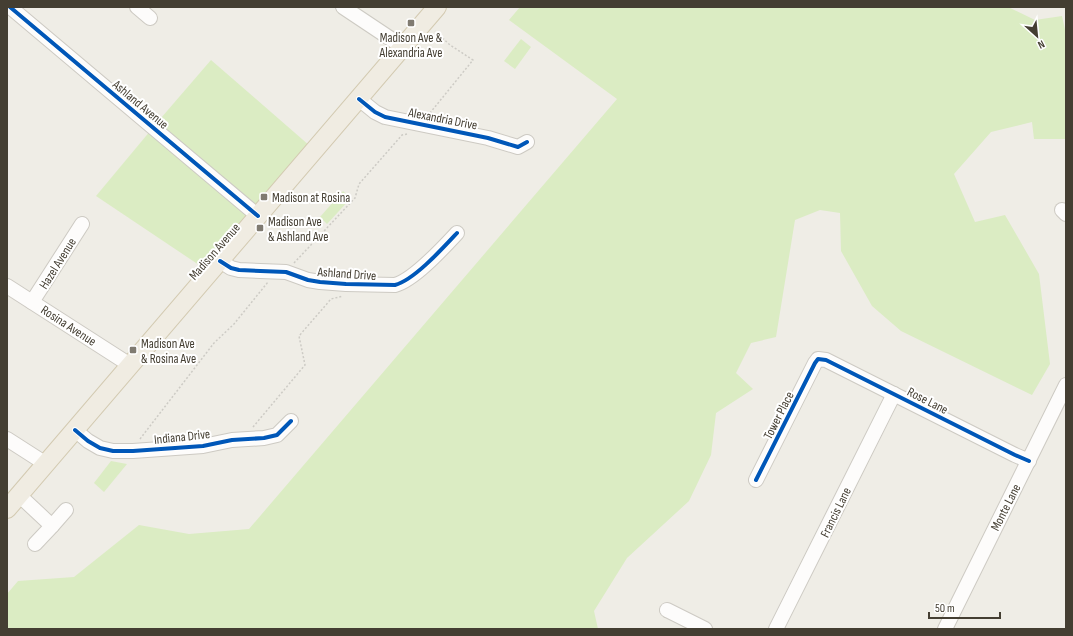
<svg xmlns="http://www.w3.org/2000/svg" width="1073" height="636" font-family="'Sofia Sans Condensed',sans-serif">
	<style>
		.green { fill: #dbecc3 }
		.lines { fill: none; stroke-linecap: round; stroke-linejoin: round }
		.minor-casing { stroke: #cdcac3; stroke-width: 16 }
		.major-casing { stroke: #d3cab1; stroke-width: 20 }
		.path { stroke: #cdcbc5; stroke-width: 1.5; stroke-dasharray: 2 2; stroke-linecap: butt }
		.minor { stroke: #fdfcfb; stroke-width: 14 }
		.major { stroke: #f0ece2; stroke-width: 18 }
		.cycleway-casing { stroke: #fff; stroke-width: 6 }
		.cycleway { stroke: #0057b8; stroke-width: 4 }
		.poi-dot { fill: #807b71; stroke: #fff; stroke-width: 1.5 }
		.labels { text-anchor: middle; stroke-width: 4; stroke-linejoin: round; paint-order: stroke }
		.poi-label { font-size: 13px; fill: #443e32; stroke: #fff; text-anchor: start }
		.street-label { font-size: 13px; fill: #443e32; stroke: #fff }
	</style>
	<rect width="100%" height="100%" fill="#efede6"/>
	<!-- green -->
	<g class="green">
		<polygon points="520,7 1008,7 1035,20 1062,16 1066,34 1066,139 1034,139 1032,122 991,132 954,174 975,222 1005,215 1039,274 1050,364 1032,395 901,331 872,306 841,251 840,213 820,210 795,220 776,337 751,343 736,373 753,389 716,413 711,455 689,501 627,558 594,611 598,629 7,629 7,594 18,581 74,577 139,525 189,534 249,529 617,99 509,20"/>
		<polygon points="521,39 531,47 515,69 504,61"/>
		<polygon points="211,60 310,146 205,269 96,196 161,118"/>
		<polygon points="343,191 351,198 327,224 320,217"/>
		<polygon points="111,461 127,464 104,492 94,483"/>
	</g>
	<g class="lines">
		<defs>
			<g id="minor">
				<polyline points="10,7 258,216"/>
				<polyline points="137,7 150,18"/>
				<polyline points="343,7 403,47"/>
				<polyline points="359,99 375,112 385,117 488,138 518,147 527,142"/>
				<polyline points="1062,210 1066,214"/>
				<path d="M220 261 231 268 239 270 286 272 308 280 320 282 346 284 395 285C414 280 443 248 457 233"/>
				<polyline points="7,286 130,365"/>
				<polyline points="32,302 82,224"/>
				<polyline points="75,430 88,441 100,448 113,451 133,451 203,446 232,440 264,438 277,435 291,421"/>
				<polyline points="7,439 46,464"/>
				<polyline points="756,480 815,363 818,359 826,360 1015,455 1029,461"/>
				<polyline points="19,495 52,526 66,510"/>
				<polyline points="35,544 52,526"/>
				<polyline points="667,610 705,629"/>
				<polyline points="776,629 894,394"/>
				<polyline points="945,629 1066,385"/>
			</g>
			<polyline id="major" points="7,509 437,7"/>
		</defs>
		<!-- minor casing -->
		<use href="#minor" class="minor-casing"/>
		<!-- major casing -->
		<use href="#major" class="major-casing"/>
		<!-- path -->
		<g class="path">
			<polyline points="430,113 473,60 450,45 435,31"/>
			<polyline points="294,263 355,198 359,184 402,135 407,134"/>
			<polyline points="253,427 305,365 299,336 331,299 343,296"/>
			<polyline points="140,439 214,343 234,324 268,282"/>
		</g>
		<!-- minor -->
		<use href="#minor" class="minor"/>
		<!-- major -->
		<use href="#major" class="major"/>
		<defs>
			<g id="cycleway">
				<polyline points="10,7 258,216"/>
				<polyline points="359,99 375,112 385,117 488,138 518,147 527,142"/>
				<path d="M220 261 231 268 239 270 286 272 308 280 320 282 346 284 395 285C414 280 443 248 457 233"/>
				<polyline points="75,430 88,441 100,448 113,451 133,451 203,446 232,440 264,438 277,435 291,421"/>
				<polyline points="756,480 815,363 818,359 826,360 1015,455 1029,461"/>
			</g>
		</defs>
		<!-- cycleway casing -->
		<use href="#cycleway" class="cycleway-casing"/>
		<!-- cycleway -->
		<use href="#cycleway" class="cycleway"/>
	</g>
	<!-- markers -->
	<g class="poi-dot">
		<rect x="407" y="19" width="8" height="8" rx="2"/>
		<rect x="260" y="193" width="8" height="8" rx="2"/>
		<rect x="256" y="224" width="8" height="8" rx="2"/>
		<rect x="129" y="346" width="8" height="8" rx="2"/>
	</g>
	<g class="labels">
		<!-- poi labels -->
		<g class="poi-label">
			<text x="411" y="42" text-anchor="middle">Madison Ave &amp;<tspan x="411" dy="15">Alexandria Ave</tspan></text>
			<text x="272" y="202">Madison at Rosina</text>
			<text x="268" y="226">Madison Ave<tspan x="268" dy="15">&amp; Ashland Ave</tspan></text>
			<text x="141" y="348">Madison Ave<tspan x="141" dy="15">&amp; Rosina Ave</tspan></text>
		</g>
		<!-- street labels -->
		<g class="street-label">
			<text transform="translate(141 104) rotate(40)" y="5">Ashland Avenue</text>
			<text transform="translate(443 118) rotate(11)" y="5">Alexandria Drive</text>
			<text transform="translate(214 251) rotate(-49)" y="5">Madison Avenue</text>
			<text transform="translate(57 263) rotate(-58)" y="5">Hazel Avenue</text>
			<text transform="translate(347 273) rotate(4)" y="5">Ashland Drive</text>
			<text transform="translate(69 325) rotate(33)" y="5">Rosina Avenue</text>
			<text transform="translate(928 400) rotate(27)" y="5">Rose Lane</text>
			<text transform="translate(778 415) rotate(-63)" y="5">Tower Place</text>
			<text transform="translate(182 436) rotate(-6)" y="5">Indiana Drive</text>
			<text transform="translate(1005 507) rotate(-63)" y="5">Monte Lane</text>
			<text transform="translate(835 512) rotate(-64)" y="5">Francis Lane</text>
		</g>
	</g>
	<!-- border -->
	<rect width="1073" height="636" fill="none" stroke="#443e32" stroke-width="16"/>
	<!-- north arrow -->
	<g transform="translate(1037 36) rotate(153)" stroke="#ffffff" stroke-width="3" paint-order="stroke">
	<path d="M0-3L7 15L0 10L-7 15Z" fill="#443e32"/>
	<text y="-6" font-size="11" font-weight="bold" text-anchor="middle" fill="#443e32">N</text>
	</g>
	<!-- scale -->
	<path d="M929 612v6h71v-6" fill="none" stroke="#443e32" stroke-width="2"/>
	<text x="935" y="612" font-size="12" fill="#443e32" stroke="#ffffff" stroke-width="3" paint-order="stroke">50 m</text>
</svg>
